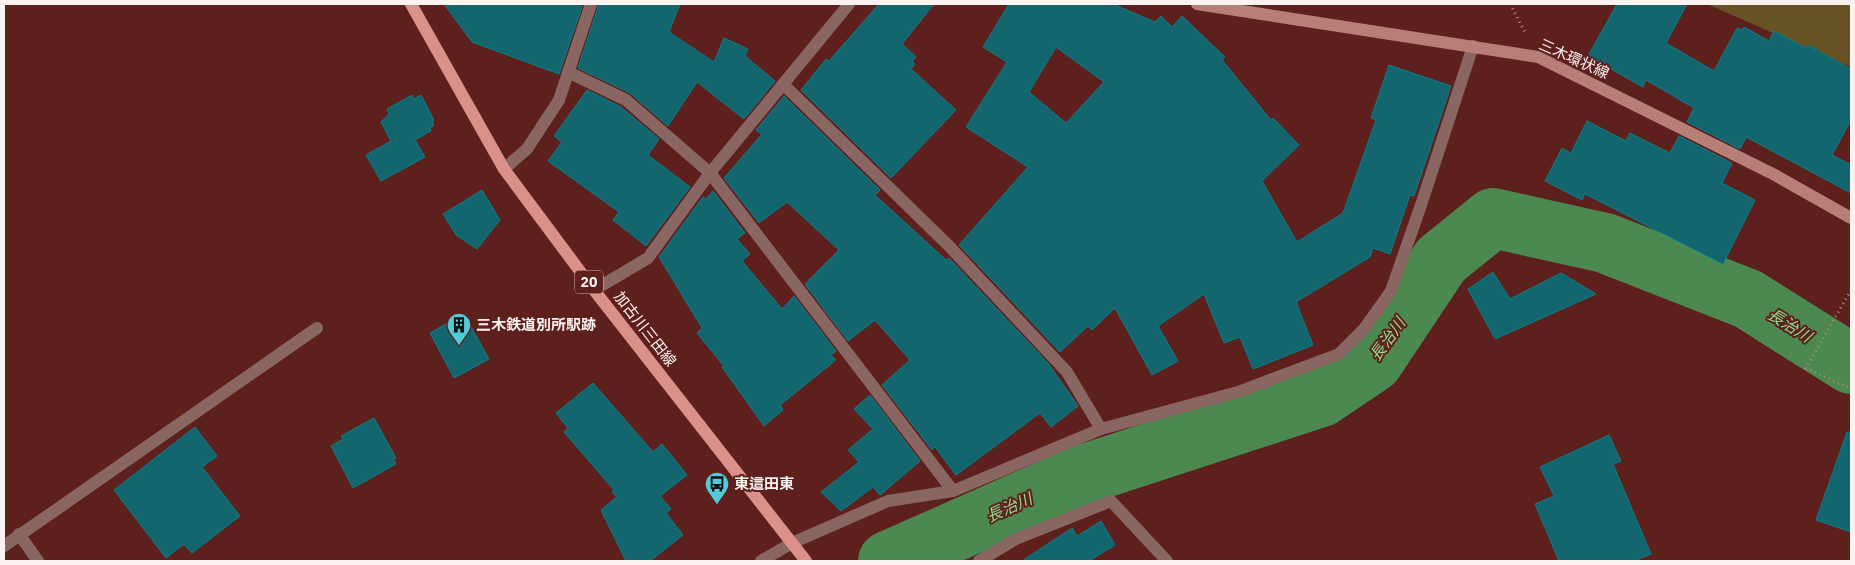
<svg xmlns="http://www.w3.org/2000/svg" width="1855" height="565" font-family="'IBM Plex Sans','Noto Sans JP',sans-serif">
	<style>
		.green { fill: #665223 }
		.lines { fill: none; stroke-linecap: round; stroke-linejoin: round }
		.river { stroke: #4c8950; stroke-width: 60 }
		.building { fill: #13656e; stroke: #06808b; fill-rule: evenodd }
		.path { stroke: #ab8886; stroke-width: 3; stroke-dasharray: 1 4; stroke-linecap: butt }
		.service { stroke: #8a6662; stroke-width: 12 }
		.minor { stroke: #8a6662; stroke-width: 12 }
		.secondary { stroke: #b87f79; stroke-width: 12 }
		.primary { stroke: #db918a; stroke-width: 12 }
		.labels { text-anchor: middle; stroke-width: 4; stroke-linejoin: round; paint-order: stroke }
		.shield { fill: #5e201d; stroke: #ccb3b1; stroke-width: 1 }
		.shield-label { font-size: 14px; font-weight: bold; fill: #fbf2f1 }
		.street-label { font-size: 15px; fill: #fbf2f1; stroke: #5e201d }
		.poi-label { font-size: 15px; font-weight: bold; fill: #fbf2f1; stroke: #5e201d; text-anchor: start }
		.water-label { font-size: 16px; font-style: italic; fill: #8adf90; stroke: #5e201d }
	</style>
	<rect width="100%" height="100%" fill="#5e201d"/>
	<!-- green -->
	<polygon class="green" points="1707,4 1851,4 1851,67"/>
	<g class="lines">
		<!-- river -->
		<polyline class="river" points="888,561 1082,475 1321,397 1373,362 1441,260 1493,218 1605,243 1748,299 1851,364"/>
	</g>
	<!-- building -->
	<g class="building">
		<polygon points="444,4 583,4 559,74 472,42"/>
		<polygon points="599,4 680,4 669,32 714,62 724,38 748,49 745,56 775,81 744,119 697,82 668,126 630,93 578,68"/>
		<polygon points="879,4 934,4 902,44 916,57 912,62 915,64 911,69 956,110 891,178 801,90 826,59 829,61"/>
		<path d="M1009 4H1113L1155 22 1161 16 1172 27 1182 16 1225 57 1222 60 1271 120 1273 118 1299 145 1262 181 1297 242 1343 213 1376 120 1371 118 1389 65 1451 86 1414 196 1410 195 1390 254 1373 248 1370 257 1296 302 1313 345 1253 369 1240 337 1224 343 1204 294 1158 326 1178 361 1152 375 1115 308 1092 330 1088 326 1060 352 959 245 1028 167 966 127 1007 62 983 47ZM1056 47 1104 82 1066 123 1029 92Z"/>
		<polygon points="1617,4 1687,4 1666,43 1714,71 1737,28 1742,30 1744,27 1769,41 1774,31 1806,48 1808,45 1851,69 1851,120 1832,155 1851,165 1851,193 1746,137 1740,149 1687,122 1694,108 1646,80 1643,87 1588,56"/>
		<polygon points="587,90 621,107 659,139 648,155 690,187 646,246 613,220 619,212 548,161 562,142 554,136"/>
		<polygon points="412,95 414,99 421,95 434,120 432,121 434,125 430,128 431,131 415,140 425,157 381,181 366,155 391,141 381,122 389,114 387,109"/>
		<polygon points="784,96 880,190 875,195 946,260 949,258 1048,363 1078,406 1051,427 1040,413 956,475 935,447 932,450 882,385 910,360 875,320 848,341 805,284 839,250 787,202 759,223 724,178 762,134 756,130"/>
		<polygon points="1587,121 1626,141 1630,133 1670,153 1679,136 1732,163 1722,183 1755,200 1723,264 1585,194 1582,200 1545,181 1562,148 1571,153"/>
		<polygon points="482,190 500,220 477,249 456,235 443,214"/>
		<polygon points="713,191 745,233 737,239 750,254 742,261 782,309 794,296 836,351 831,355 836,360 780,405 783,410 764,426 722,367 724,366 697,333 702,328 659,257 703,197 706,199"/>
		<polygon points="1493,272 1510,299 1561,273 1596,294 1495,339 1468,289"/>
		<polygon points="464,314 489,359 454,378 430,333"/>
		<polygon points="593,383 653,452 662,444 687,475 660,496 671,509 666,513 683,535 650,561 626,561 601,510 617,497 612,492 614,490 564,432 568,428 556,413"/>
		<polygon points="870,395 920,461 880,495 873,487 841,511 821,492 859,462 848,450 873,429 854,409"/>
		<polygon points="374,418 396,458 393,459 396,464 353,488 331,446 343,439 341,436"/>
		<polygon points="195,427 217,456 202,467 240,516 192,553 184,544 166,558 114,490"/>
		<polygon points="1847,432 1851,432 1851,532 1816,520"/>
		<polygon points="1609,435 1621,461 1613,464 1651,554 1634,561 1559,561 1535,504 1554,496 1540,467"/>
		<polygon points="1101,521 1115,545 1092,559 1093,561 1022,561 1072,528 1077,536"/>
	</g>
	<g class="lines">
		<!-- path -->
		<g class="path">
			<polyline points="1510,4 1525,32"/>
			<polyline points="1851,290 1806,368 1851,389"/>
		</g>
		<!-- service -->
		<g class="service">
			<polyline points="568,72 626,100 710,173 953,491"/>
			<polyline points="783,84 949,246 1067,372 1101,429"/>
			<polyline points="1421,205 1473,46"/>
			<polyline points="594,290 648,258 710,173 849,4"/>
		</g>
		<!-- minor -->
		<g class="minor">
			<polyline points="504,169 527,149 559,100 591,4"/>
			<polyline points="19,534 38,561"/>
			<polyline points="4,546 317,328"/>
			<polyline points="761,561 792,543 888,501 953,491 1101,429 1238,392 1339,354 1364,329 1391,291 1421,205"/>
			<polyline points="979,561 1016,539 1111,501 1167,561"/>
		</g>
		<!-- secondary -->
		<polyline class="secondary" points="1197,4 1538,57 1773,174 1851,218"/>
		<!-- primary -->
		<polyline class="primary" points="411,4 504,169 594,290 806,561"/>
	</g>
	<!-- icons -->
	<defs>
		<symbol id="building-pin" viewBox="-11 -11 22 30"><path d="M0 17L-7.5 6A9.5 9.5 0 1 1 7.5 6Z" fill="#52cbd9" stroke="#5e201d"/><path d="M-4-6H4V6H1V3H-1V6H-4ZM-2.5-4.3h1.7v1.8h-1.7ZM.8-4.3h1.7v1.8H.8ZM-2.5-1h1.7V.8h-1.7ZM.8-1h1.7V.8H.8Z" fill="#111"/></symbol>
		<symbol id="bus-pin" viewBox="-11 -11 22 30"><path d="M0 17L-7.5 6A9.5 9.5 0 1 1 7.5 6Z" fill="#52cbd9" stroke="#5e201d"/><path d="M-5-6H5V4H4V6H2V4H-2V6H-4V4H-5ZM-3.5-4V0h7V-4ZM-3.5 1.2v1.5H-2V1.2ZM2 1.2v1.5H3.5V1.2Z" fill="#111"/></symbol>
	</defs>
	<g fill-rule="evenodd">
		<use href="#building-pin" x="445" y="311" width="28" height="38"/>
		<use href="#bus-pin" x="703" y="470" width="28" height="38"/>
	</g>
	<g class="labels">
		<!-- shield labels -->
		<rect class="shield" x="575" y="270.5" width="28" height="23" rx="4"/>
		<g class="shield-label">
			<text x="589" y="287">20</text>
		</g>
		<!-- street labels -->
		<g class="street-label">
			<text transform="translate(1574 59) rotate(24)" y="5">三木環状線</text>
			<text transform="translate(645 329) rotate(52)" y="5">加古川三田線</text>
		</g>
		<!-- poi labels -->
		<g class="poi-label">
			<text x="476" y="330">三木鉄道別所駅跡</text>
			<text x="734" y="489">東這田東</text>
		</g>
		<!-- water labels -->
		<g class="water-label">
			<text transform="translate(1790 325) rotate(32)" y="6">長治川</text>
			<text transform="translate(1387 339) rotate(-54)" y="6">長治川</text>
			<text transform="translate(1009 507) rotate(-24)" y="6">長治川</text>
		</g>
	</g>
	<!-- border -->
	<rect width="1855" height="565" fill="none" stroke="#fbf2f1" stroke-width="10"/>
</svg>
